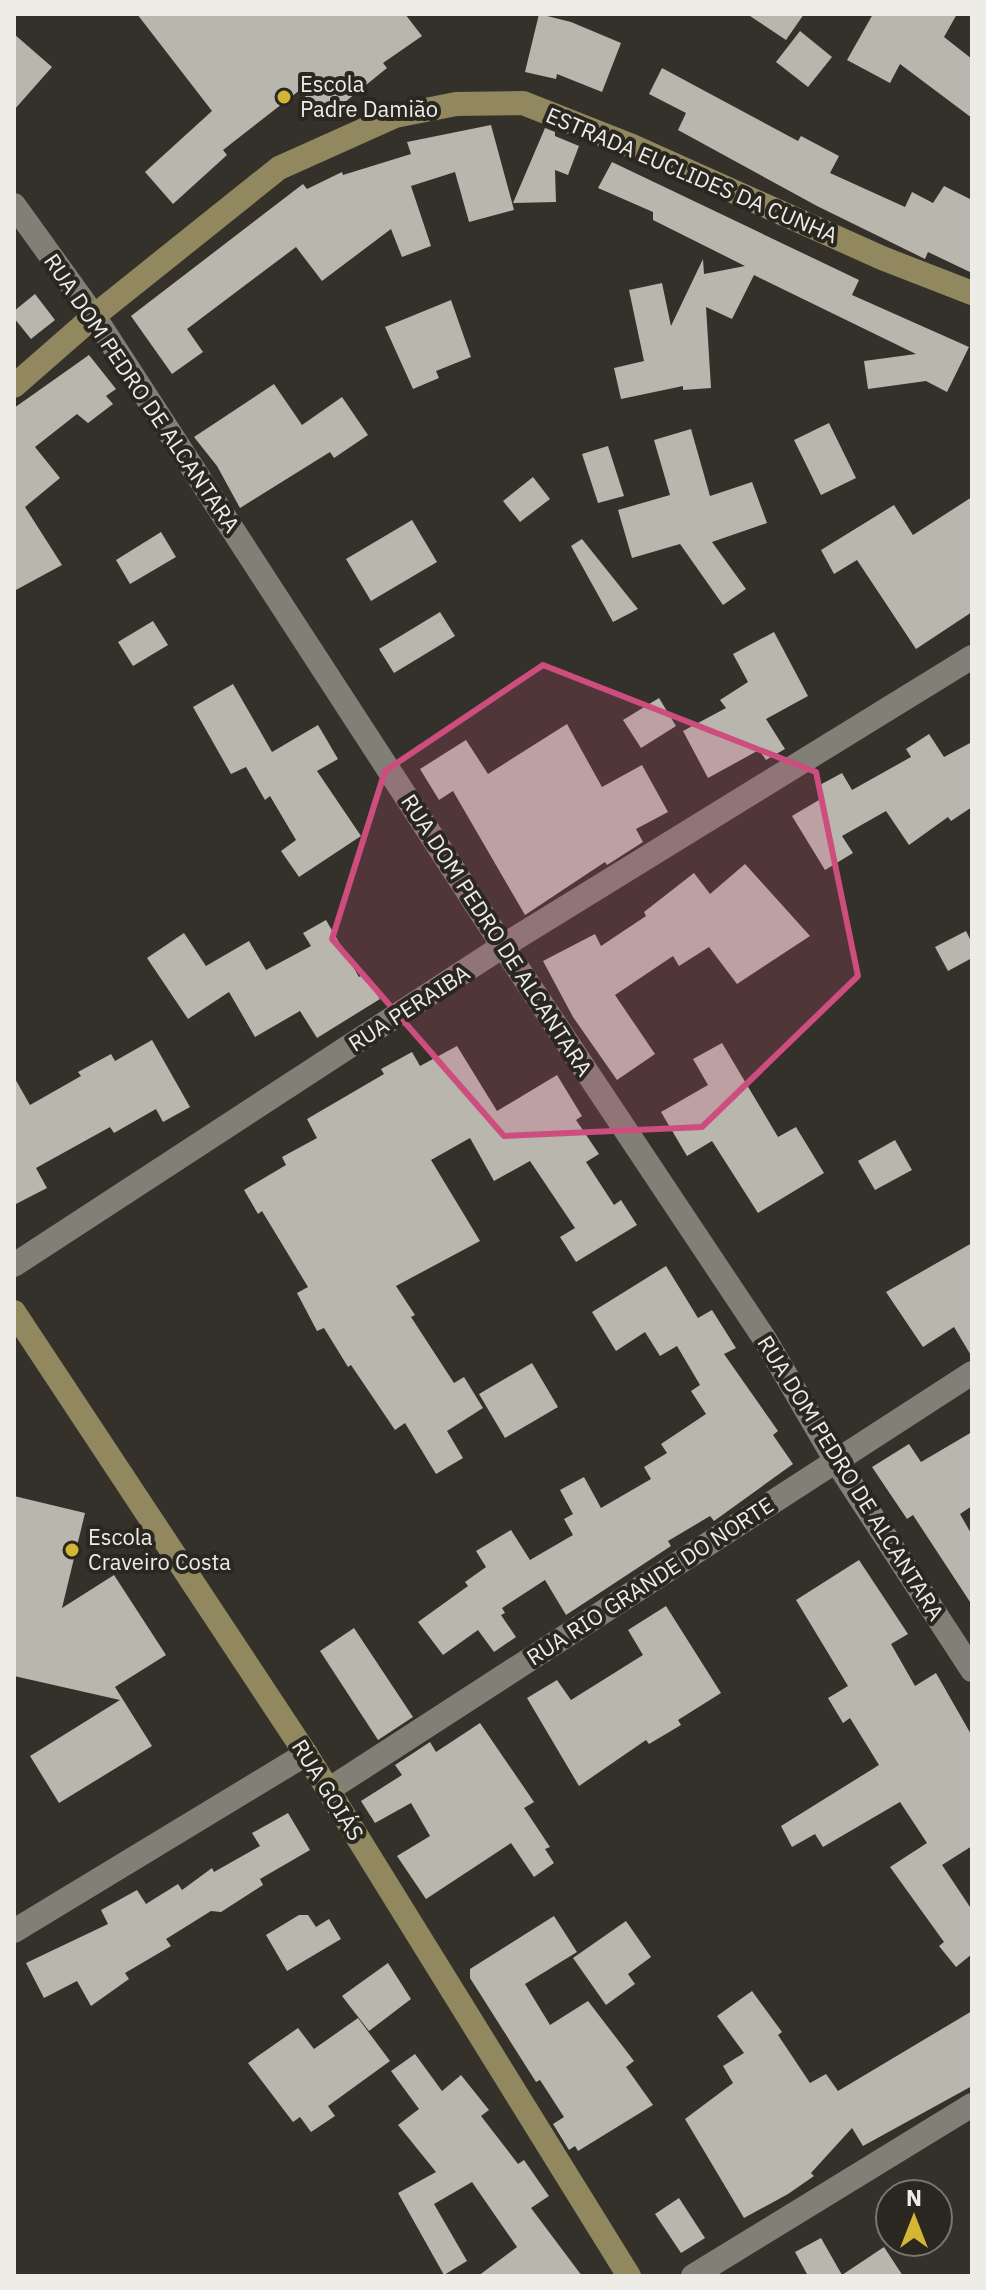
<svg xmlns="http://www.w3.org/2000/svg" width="986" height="2290" font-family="'IBM Plex Sans',sans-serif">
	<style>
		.building { fill: #b9b6ad }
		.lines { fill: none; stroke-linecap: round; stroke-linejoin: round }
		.street { stroke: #827f76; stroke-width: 24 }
		.secondary { stroke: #928860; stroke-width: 24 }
		.marked { fill: #cd4d7e; fill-opacity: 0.2; stroke: #cd4d7e; stroke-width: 6; stroke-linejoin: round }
		.poi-dot { fill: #d4b635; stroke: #292720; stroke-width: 3 }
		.labels { text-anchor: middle; stroke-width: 8; stroke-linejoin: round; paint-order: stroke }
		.poi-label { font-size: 22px; fill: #eeece7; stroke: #292720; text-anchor: start }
		.street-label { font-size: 22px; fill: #eeece7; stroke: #292720 }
	</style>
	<rect width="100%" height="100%" fill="#333129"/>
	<!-- building -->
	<g class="building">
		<polygon points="137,14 405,14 422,36 383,63 387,68 324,119 300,90 223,150 227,155 173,204 145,172 212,111"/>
		<polygon points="539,14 571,22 621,43 602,92 557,74 556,79 525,72"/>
		<polygon points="747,14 804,14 786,40"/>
		<polygon points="873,14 957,14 944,37 972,59 972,118 900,64 890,83 847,60"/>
		<polygon points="800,31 832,57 808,87 776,62"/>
		<polygon points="14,34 52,67 14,110"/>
		<polygon points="662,68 798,141 801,136 839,156 830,173 905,207 912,192 933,203 944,186 972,200 972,273 928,252 925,259 919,256 817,206 678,130 686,113 649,94"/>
		<polygon points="491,125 514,210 469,222 455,172 411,186 431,246 402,257 391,229 322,281 296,247 187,329 203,352 172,374 131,316 303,184 307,189 342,172 343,175 411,154 407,142"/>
		<polygon points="545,128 555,132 555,136 579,146 568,175 555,170 556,202 513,203"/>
		<polygon points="612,162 859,280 852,295 969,347 947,392 926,381 868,389 864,361 916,354 754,275 732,319 706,307 711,388 683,390 683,386 621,399 614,368 644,361 629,290 662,283 671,326 703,259 704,274 745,266 653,220 653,212 598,188"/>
		<polygon points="35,294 55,320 31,339 14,318 14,311"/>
		<polygon points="451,300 471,357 436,371 439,378 413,389 385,327"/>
		<polygon points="89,355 116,389 106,396 113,404 88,423 77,414 35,447 60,478 25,507 62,565 14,591 14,408"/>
		<polygon points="274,384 302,425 342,397 368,435 334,458 330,452 240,508 217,466 194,437"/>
		<polygon points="829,423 856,478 821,495 794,440"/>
		<polygon points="691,429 710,496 752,482 767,523 712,542 746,589 723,605 680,544 632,558 618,510 670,495 654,440"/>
		<polygon points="608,446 624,496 598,503 582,454"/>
		<polygon points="533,477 550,499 520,522 503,501"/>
		<polygon points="972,497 972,612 916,649 857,560 834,574 821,550 894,505 913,535"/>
		<polygon points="412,520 437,562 371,601 346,559"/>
		<polygon points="161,532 176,557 130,584 116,560"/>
		<polygon points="582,539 638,609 613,622 571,546"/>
		<polygon points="440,612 455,636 394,673 379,649"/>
		<polygon points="153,621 168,645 133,666 118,642"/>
		<polygon points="774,632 808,696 766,719 785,749 766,760 759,750 708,778 683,731 726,708 720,700 748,682 733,654"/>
		<polygon points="233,684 272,752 318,725 338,759 317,771 361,836 299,877 281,851 296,840 270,796 265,800 246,767 231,774 193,707"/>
		<polygon points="659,698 676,726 641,748 623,720"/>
		<polygon points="567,724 602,787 642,765 668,812 636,829 643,842 607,865 605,862 525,915 453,791 439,800 420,769 466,740 488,774"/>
		<polygon points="929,734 944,757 972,742 972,807 951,821 948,817 909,845 886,811 842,836 853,853 825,870 792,816 824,797 818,786 842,773 852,790 911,757 906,749"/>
		<polygon points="745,864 810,936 737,984 709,947 679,966 673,956 615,995 655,1054 617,1080 573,1017 543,961 595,934 601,946 646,916 644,912 694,873 710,894"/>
		<polygon points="326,920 359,977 363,975 380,999 317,1038 300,1011 255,1037 229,992 188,1019 147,958 184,933 206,966 249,941 266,970 311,946 303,933"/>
		<polygon points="966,931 972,943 972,958 948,971 935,947"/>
		<polygon points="152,1040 190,1107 163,1122 156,1109 114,1133 110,1127 36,1168 47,1188 14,1205 14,1077 30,1105 81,1076 78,1072 111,1054 115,1061"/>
		<polygon points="722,1043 778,1137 796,1127 824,1173 758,1213 712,1141 687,1156 661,1112 708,1085 693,1059"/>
		<polygon points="457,1046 497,1111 557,1075 582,1116 576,1120 599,1154 586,1162 614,1205 621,1200 637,1225 576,1262 560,1237 575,1228 530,1161 494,1181 470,1138 431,1160 480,1241 396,1286 415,1315 411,1317 454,1383 464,1377 483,1408 447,1431 463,1458 436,1474 405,1423 395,1430 351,1365 348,1367 324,1328 317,1331 297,1293 308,1287 262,1211 258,1214 244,1190 286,1165 282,1157 317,1138 307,1119 384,1074 381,1069 412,1052 420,1066"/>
		<polygon points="895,1140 912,1170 875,1190 858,1161"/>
		<polygon points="972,1243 972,1357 954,1327 923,1347 886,1292"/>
		<polygon points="666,1266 698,1318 712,1310 736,1348 724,1354 778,1431 773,1435 793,1464 714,1521 710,1516 668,1541 671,1546 566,1615 545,1580 502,1608 505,1613 501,1615 516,1637 494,1652 478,1630 443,1655 418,1622 468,1586 465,1582 486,1567 476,1551 511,1530 530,1560 573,1535 564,1519 573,1514 560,1490 584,1477 601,1508 651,1479 644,1467 667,1453 661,1444 706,1414 691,1391 700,1385 677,1346 660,1356 645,1332 616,1351 592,1312"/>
		<polygon points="532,1363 558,1407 505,1438 479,1394"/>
		<polygon points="972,1432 972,1506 960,1514 972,1535 972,1605 913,1515 907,1519 872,1467 909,1444 921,1462"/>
		<polygon points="14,1496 85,1513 62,1608 114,1575 166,1655 115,1687 152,1746 59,1803 30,1756 120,1700 14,1676"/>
		<polygon points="859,1560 908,1634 891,1644 915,1686 936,1673 972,1736 972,1846 942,1865 972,1910 972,1954 956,1967 939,1946 944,1942 890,1867 927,1843 900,1802 823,1847 815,1834 792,1847 781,1826 879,1765 850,1718 843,1723 828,1698 848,1686 796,1600"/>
		<polygon points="666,1606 721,1693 678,1720 681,1725 649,1744 646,1740 579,1786 527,1698 557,1680 571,1700 643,1655 628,1630"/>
		<polygon points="354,1628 413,1717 378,1740 320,1651"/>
		<polygon points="480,1723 534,1802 524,1808 550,1847 545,1849 554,1863 534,1877 511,1843 426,1899 397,1856 430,1836 411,1803 375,1823 361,1801 402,1775 395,1765 430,1742 436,1752"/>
		<polygon points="288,1813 310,1850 260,1879 263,1885 221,1912 211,1911 166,1939 171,1946 125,1973 129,1979 91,2006 77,1981 44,1998 26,1963 108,1924 101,1910 137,1890 146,1904 178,1884 182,1890 212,1868 214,1872 260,1846 252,1833"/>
		<polygon points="299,1915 308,1915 316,1927 329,1919 341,1939 287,1971 266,1935"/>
		<polygon points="554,1916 577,1952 525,1984 550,2025 588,2001 634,2061 626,2067 653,2105 578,2151 575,2146 569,2150 553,2124 564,2117 540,2080 536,2082 470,1978 470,1969"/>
		<polygon points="626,1921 651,1957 628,1974 635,1984 606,2005 573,1958"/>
		<polygon points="388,1963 411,1999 369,2031 342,1996"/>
		<polygon points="752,1991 782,2032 778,2035 810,2083 826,2074 838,2091 972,2011 972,2086 863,2146 852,2128 811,2173 814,2176 788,2194 744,2218 685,2119 733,2083 723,2066 744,2053 717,2016"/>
		<polygon points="358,2018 390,2061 328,2106 335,2116 311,2132 300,2117 293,2122 248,2063 298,2028 314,2049"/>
		<polygon points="415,2054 442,2091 461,2075 489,2110 481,2116 518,2164 524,2160 549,2196 531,2208 582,2276 478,2276 517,2247 472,2182 434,2204 467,2261 444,2275 398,2193 436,2172 398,2125 419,2109 391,2071"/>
		<polygon points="679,2198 705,2238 681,2253 655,2214"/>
		<polygon points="821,2238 842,2275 884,2247 903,2276 808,2276 795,2252"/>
	</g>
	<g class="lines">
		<!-- street -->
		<g class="street">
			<polyline points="14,205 94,316 503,946 766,1341 836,1461 972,1670"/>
			<polyline points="14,1265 503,946 972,657"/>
			<polyline points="328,1790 972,1373"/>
			<polyline points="14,1931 306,1754"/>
			<polyline points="693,2276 972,2105"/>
		</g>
		<!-- secondary -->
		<g class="secondary">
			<polyline points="14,386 94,316 279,168 395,116 456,104 523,103 632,146 882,258 972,293"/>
			<polyline points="14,1312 306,1754 629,2276"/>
		</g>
	</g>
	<!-- marked area -->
	<path class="marked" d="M543 665 816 772 858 976 702 1127 504 1136 332 939 385 771Z"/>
	<!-- markers -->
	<g class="poi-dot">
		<circle cx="284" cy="97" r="8"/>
		<circle cx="72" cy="1550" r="8"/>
	</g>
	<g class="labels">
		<!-- poi labels -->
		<g class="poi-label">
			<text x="300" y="92">Escola<tspan x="300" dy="25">Padre Damião</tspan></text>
			<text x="88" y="1545">Escola<tspan x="88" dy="25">Craveiro Costa</tspan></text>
		</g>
		<!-- street labels -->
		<g class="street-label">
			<text transform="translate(692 175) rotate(23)" y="8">ESTRADA EUCLIDES DA CUNHA</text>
			<text transform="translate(142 393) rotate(56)" y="8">RUA DOM PEDRO DE ALCANTARA</text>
			<text transform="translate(497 935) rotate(57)" y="8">RUA DOM PEDRO DE ALCANTARA</text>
			<text transform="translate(409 1008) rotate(-33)" y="8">RUA PERAIBA</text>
			<text transform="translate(851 1478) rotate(58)" y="8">RUA DOM PEDRO DE ALCANTARA</text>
			<text transform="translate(650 1581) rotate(-33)" y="8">RUA RIO GRANDE DO NORTE</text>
			<text transform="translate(328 1790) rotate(58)" y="8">RUA GOIÁS</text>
		</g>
	</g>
	<!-- border -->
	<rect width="986" height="2290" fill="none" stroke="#eeece7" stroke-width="32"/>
	<!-- north arrow -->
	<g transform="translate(914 2218)"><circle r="38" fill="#292720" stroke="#787670" stroke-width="2"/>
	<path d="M0-6L14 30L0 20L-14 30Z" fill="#d4b635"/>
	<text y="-12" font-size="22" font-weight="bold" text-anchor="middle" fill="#eeece7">N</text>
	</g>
</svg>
